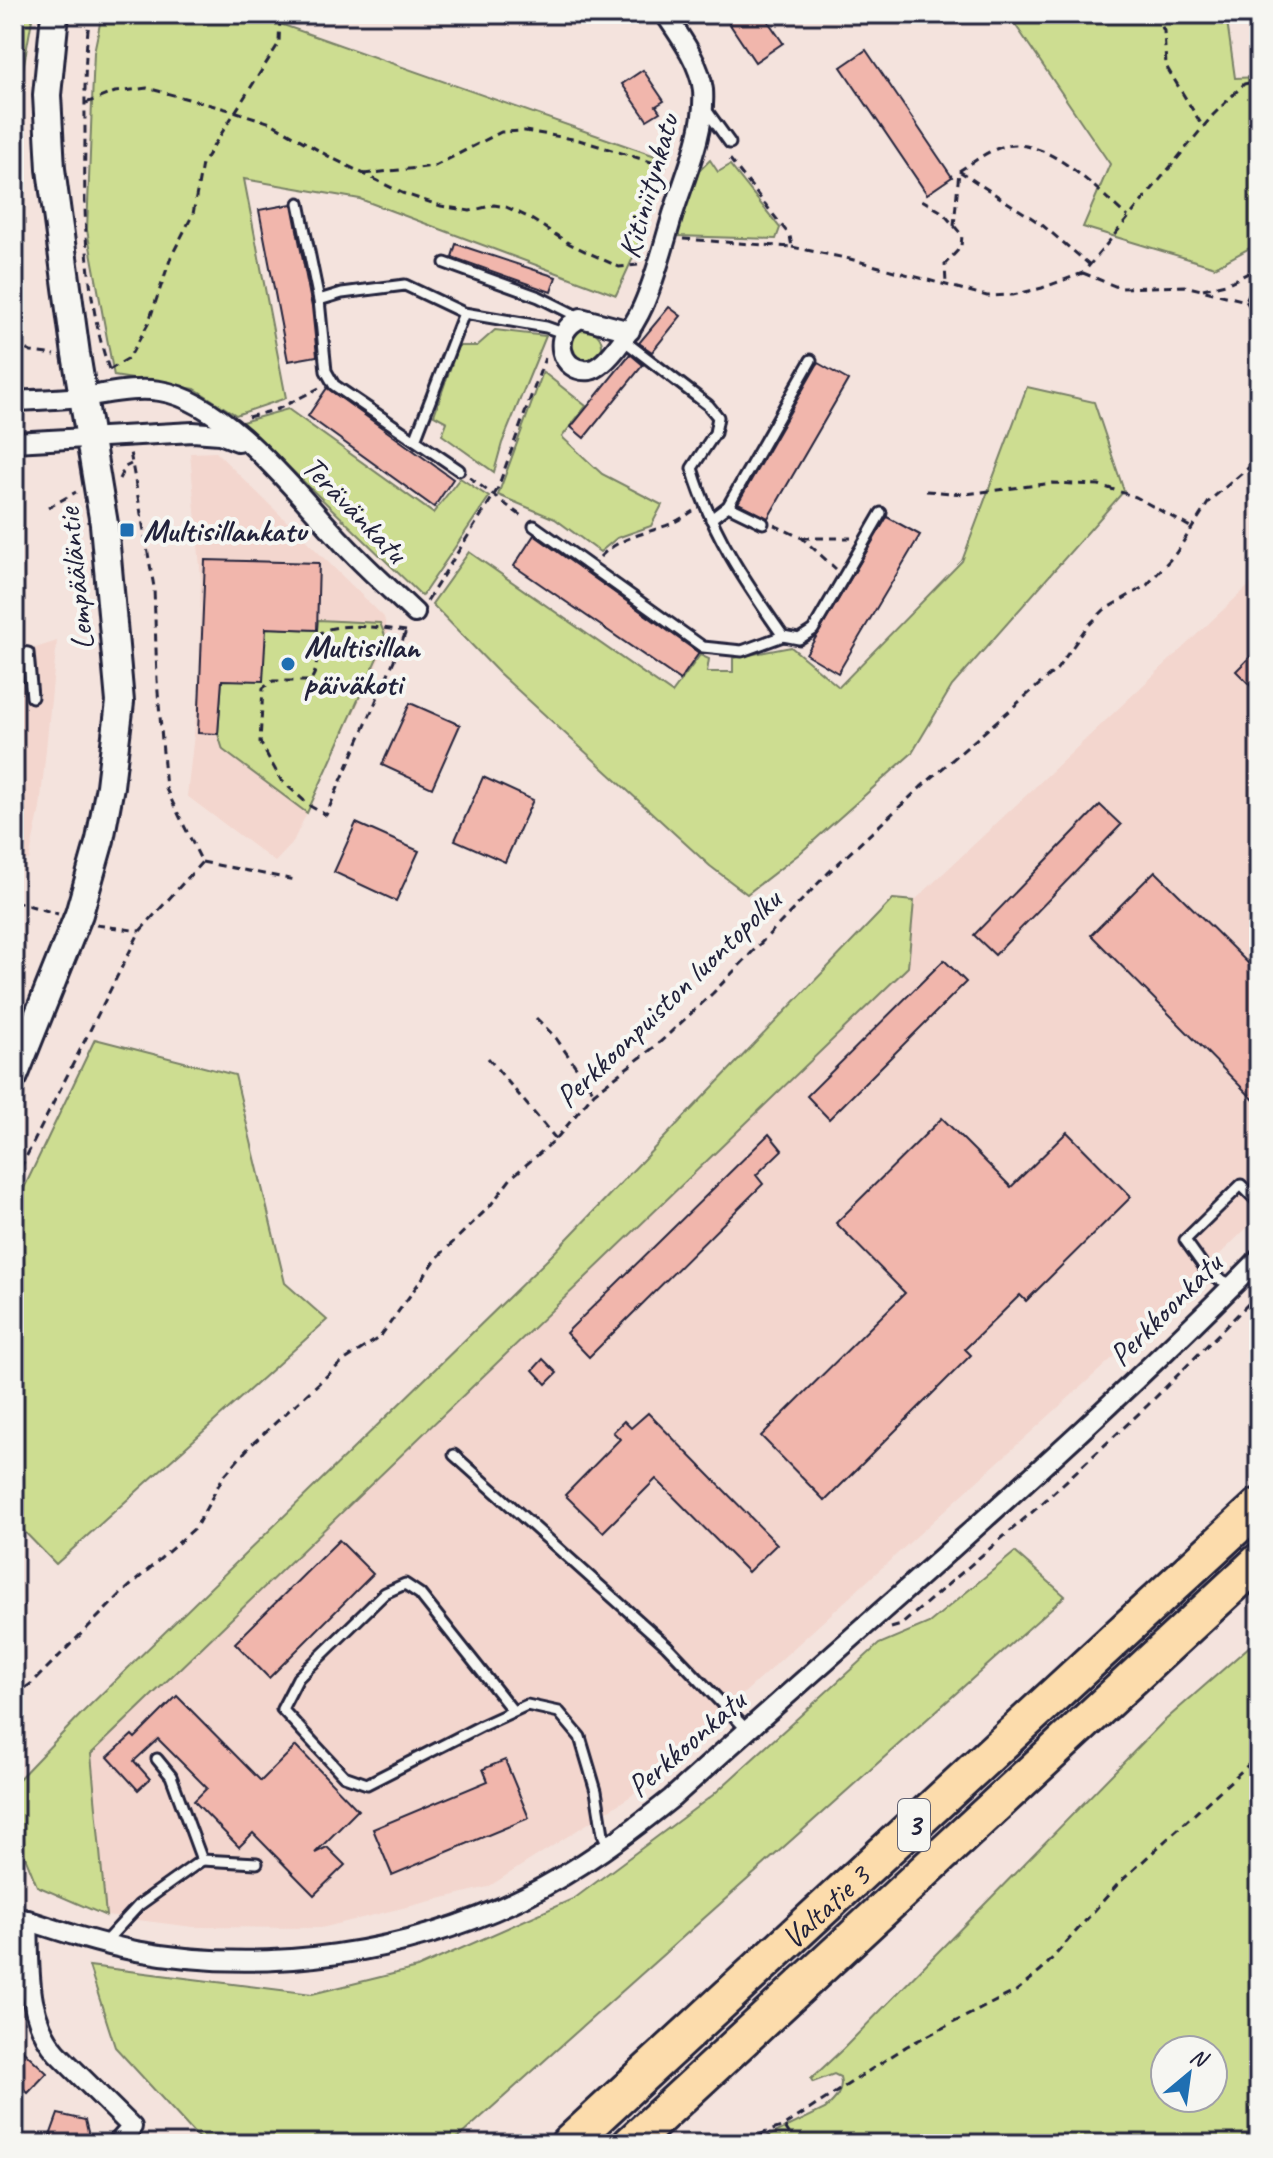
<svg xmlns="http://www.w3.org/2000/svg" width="1273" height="2158" font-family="Caveat,sans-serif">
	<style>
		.built { fill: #f3d6ce }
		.green { fill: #cddd91; stroke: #788066; stroke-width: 2; fill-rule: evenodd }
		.building { fill: #f1b6ac; stroke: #22223b; stroke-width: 2 }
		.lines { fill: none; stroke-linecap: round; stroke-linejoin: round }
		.lane-casing { stroke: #22223b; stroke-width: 15 }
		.street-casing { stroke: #22223b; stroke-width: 24 }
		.secondary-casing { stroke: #22223b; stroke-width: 32 }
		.highway-casing { stroke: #22223b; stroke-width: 40 }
		.path { stroke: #22223b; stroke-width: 3; stroke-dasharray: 8 6; stroke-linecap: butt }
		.lane { stroke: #f6f6f2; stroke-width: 9 }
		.street { stroke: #f6f6f2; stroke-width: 18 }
		.secondary { stroke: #f6f6f2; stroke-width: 26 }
		.highway { stroke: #fcdcac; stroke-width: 34 }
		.poi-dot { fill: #1f6fb2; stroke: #f6f6f2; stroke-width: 3 }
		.labels { text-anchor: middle; stroke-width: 8; stroke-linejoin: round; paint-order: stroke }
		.shield { fill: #f6f6f2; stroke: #626272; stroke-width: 2 }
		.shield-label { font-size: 30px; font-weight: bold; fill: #22223b }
		.street-label { font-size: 32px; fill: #22223b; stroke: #f6f6f2 }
		.poi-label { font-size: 32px; font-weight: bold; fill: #22223b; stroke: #f6f6f2; text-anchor: start }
	</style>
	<rect width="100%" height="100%" fill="#f4e3dd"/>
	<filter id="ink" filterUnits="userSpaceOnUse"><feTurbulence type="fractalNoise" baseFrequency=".0125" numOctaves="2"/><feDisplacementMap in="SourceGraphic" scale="16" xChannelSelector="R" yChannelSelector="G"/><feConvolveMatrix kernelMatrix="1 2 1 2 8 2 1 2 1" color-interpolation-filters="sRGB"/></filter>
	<g filter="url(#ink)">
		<!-- built -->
		<g class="built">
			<polygon points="216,452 384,617 389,639 292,844 275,862 187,796 199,690 201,579 190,453"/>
			<polygon points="1259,576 1259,1216 1129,1343 631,1796 488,1887 321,1928 193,1927 106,1916 91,1754 908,967 914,901"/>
			<polygon points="57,641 40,808 29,860 14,858 14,655"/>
		</g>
		<!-- green -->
		<g class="green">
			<polygon points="14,14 33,14 23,69 14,66"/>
			<polygon points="102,14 252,14 661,158 637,249 616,295 360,199 244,179 286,398 236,415 195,389 114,376 87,230 94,52"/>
			<polygon points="1008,14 1226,14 1235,78 1259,77 1259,243 1215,267 1083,227 1110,164"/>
			<polygon points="710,160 718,172 730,165 780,228 776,239 677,236 696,174"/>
			<circle cx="586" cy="346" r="16"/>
			<polygon points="495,330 546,336 502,443 494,472 442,435 447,422 434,415 458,346 477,346"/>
			<polygon points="543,372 586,406 562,437 602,474 662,505 651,526 617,538 600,552 555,519 498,495"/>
			<polygon points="1027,387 1094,402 1124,491 952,686 912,753 799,854 747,894 710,866 499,673 432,604 469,552 672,693 700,655 709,659 707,672 733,672 733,658 791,647 839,687 962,561"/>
			<polygon points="288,409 433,513 460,478 489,497 422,596 242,422"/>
			<polygon points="318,620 380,623 386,638 307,813 223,750 218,734 222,680 266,628 317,630"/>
			<polygon points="893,899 914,901 908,967 91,1754 106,1916 37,1886 14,1829 14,1784 83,1712 548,1259"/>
			<polygon points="95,1039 235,1075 285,1283 327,1320 56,1564 14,1521 14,1209"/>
			<polygon points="1015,1552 1065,1596 451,2144 204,2144 115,2047 89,1966 312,1994 417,1968 575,1898 713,1795 879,1644 929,1623"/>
			<path d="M1259 1638V2144H752L825 2109C835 2100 844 2091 840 2077L834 2074 813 2082 811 2079 843 2049 1162 1723ZM1165 2050H1213V2098H1165Z"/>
		</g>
		<!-- building -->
		<g class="building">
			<polygon points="723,14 763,14 783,43 755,62"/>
			<polygon points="866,50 952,177 927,194 841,67"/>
			<polygon points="643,70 664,101 656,106 660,112 647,120 622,84"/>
			<polygon points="292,204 312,307 317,356 288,361 259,210"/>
			<polygon points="456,244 556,277 551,292 452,257"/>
			<polygon points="669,307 681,316 652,352 639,343"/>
			<polygon points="630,354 643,365 584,438 571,427"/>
			<polygon points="818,363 848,380 768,518 738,503"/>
			<polygon points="327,388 453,479 434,507 308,416"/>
			<polygon points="887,517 920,535 838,673 806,654"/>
			<polygon points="534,535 699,653 680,680 514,566"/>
			<polygon points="205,560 319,563 317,630 266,628 263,681 222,680 218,734 198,733"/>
			<polygon points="1259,648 1259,694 1236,671"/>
			<polygon points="410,703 460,725 432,788 382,765"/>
			<polygon points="483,777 533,800 505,862 455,840"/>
			<polygon points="1100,805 1121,825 995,955 974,935"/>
			<polygon points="356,823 419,851 396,901 334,872"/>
			<polygon points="1155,871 1259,974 1259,1105 1091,935"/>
			<polygon points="944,960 966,982 829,1119 807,1096"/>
			<polygon points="942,1118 1011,1187 1067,1132 1131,1197 1026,1301 1020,1295 965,1349 971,1355 825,1501 761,1436 905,1293 836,1223"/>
			<polygon points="769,1134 782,1150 756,1175 763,1184 589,1357 566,1333"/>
			<polygon points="543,1359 557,1373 546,1384 533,1370"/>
			<polygon points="648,1413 777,1544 748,1572 656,1479 603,1532 565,1495 620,1439 613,1432 624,1421 631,1428"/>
			<polygon points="339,1540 373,1574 269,1678 235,1643"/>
			<polygon points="177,1696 261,1781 296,1746 358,1810 315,1853 327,1847 345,1865 314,1895 253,1833 239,1847 194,1801 207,1788 158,1739 134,1761 150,1779 138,1790 108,1757 132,1735 135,1738"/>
			<polygon points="505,1760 529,1818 392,1875 373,1829 488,1781 483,1769"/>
			<polygon points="14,2042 47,2073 28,2093 14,2080"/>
			<polygon points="58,2114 85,2120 91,2144 61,2144 60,2140 50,2136"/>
		</g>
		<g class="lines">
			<defs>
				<g id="lane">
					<polyline points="704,107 730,143"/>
					<polyline points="299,203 319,300"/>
					<polyline points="445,263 539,297 581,318"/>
					<path d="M622 339 708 405 718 417 715 433 692 468C711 532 745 582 783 636L799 639 813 630 881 513"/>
					<polyline points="415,440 464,313"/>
					<polyline points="459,470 334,385 326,371 319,300 342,293 405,285 464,313 546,327 563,333"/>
					<polyline points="728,506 763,523"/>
					<polyline points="711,519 728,506 811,360"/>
					<polyline points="534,526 703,647 742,651 783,636"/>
					<polyline points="14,651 28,653 32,697"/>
					<polyline points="1233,1285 1210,1275 1185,1240 1241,1185 1259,1203"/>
					<polyline points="454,1455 667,1646 747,1730"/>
					<polyline points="513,1711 420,1594 405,1584 385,1593 298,1678 282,1709 344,1776 367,1784 481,1726 527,1705 559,1712 580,1737 596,1791 603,1834 609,1847"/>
					<polyline points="202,1860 257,1863"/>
					<polyline points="104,1943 139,1905 202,1860 171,1776 157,1759"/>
				</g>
				<g id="street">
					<path d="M630 331 581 318C549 332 560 374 590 370 608 367 636 322 643 306 656 277 664 244 673 214 685 176 706 130 703 90 700 63 680 36 665 14"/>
					<path d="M14 401C36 400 59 399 81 397 107 394 133 387 160 391 226 401 297 494 341 541 364 566 390 589 415 613"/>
					<polyline points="14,442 193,432 220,434 238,441"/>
					<path d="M14 1916C54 1929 95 1943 136 1951 266 1975 409 1954 526 1896 579 1870 626 1835 672 1798 869 1620 1073 1448 1259 1259"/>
					<path d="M28 1920C30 1967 25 2016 57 2053L132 2127 117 2144"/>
				</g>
				<polyline id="secondary" points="14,1076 79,914 100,840 110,786 120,702 104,524 76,354 51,169 47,95 55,14"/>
				<g id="highway">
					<path id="s1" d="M568 2144 1259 1506"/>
					<polyline points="630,2144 1259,1561"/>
				</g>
			</defs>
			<!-- lane casing -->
			<use href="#lane" class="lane-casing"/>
			<!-- street casing -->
			<use href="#street" class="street-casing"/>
			<!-- secondary casing -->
			<use href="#secondary" class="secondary-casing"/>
			<!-- highway casing -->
			<use href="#highway" class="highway-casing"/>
			<!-- path -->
			<g class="path">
				<path d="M90 14C84 55 85 95 85 137 84 216 84 299 111 375"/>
				<polyline points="1156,14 1164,31 1166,66 1203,127"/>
				<polyline points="86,103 115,92 147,88 237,112 271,123 330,157 402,193 441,206 470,211 494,205 506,207 528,217 570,244 619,267 638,265"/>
				<path d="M959 171C971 164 983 154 996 149 1043 129 1096 190 1128 217"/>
				<polyline points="959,171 1041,224 1090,265"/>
				<polyline points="364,174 435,166 501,132 525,131 579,140 671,168"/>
				<polyline points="922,200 942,212 962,235 961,247 945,264 946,284"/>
				<polyline points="954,226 959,171"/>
				<polyline points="683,239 792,247 790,236 729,158"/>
				<polyline points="792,247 850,259 987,296 1013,295 1042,288 1083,273 1213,115 1244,84 1259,81"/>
				<polyline points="1083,273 1120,288 1185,286 1246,301 1259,320"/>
				<polyline points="1203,289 1226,284 1259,268"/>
				<polyline points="1246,300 1259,275"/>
				<polyline points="14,343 31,352 55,355"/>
				<polyline points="109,370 129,358 148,324 171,257 193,214 202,164 279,43 280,14"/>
				<polyline points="248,417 278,409 319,388"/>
				<polyline points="469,477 524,518"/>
				<polyline points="119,479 125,467 131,464"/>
				<polyline points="926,491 965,494 1053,483 1099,485 1136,497 1192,528"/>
				<polyline points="48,508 76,492"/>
				<polyline points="774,525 802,538 836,569"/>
				<polyline points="802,538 851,538"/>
				<path d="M600 557C619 537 646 534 670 524 678 521 685 516 693 511"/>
				<polyline points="427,601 497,490 545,358"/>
				<path d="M406 631C389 629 321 618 317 639 314 654 321 667 310 681H273L263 688 260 742 281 780 310 806 326 815 402 642 406 631V629"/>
				<polyline points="202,862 295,880"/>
				<polyline points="14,901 58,914"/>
				<polyline points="96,925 140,931"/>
				<polyline points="536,1018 556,1038 594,1093"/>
				<polyline points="488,1058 556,1139"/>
				<polyline points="14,1181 140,931 202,862 166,789 157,680 154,587 130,452"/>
				<polyline points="891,1628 901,1625 1038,1507 1148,1405 1259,1293"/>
				<polyline points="14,1696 32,1683 121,1594 196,1527 223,1477 250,1446 342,1362 380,1337 437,1258 490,1206 512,1177 556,1139 594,1093 657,1045 713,993 829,872 921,787 1057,669 1086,628 1104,610 1147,585 1176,553 1210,500 1259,459"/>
				<polyline points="785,2127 796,2144"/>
				<polyline points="733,2144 784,2126 907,2046 1016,1991 1041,1971 1118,1884 1259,1755"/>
			</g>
			<!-- lane -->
			<use href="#lane" class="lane"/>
			<!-- street -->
			<use href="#street" class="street"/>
			<!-- secondary -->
			<use href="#secondary" class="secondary"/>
			<!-- highway -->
			<use href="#highway" class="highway"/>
		</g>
	</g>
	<!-- markers -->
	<g class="poi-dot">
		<rect x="119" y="522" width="16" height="16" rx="4"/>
		<circle cx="288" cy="664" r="8"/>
	</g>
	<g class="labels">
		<!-- shield labels -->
		<rect class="shield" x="898" y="1799" width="32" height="52" rx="6"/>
		<g class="shield-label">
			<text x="914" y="1835">3</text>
		</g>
		<!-- street labels -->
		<g class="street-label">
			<text transform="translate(648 186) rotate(-74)" y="11">Kitiniitynkatu</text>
			<text transform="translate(355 509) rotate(46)" y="11">Terävänkatu</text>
			<text transform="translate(75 579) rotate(-96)" y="11">Lempääläntie</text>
			<text transform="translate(668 998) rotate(-44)" y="11">Perkkoonpuiston luontopolku</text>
			<text transform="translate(1165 1309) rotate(-45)" y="11">Perkkoonkatu</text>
			<text transform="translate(686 1743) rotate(-41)" y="11">Perkkoonkatu</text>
			<text dy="11" stroke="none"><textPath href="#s1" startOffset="350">Valtatie 3</textPath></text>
		</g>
		<!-- poi labels -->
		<g class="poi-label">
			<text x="143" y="541">Multisillankatu</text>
			<text x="304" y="657">Multisillan<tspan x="304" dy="37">päiväkoti</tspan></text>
		</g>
	</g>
	<!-- margin -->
	<rect width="1273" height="2158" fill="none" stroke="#f6f6f2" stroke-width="48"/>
	<rect x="24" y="24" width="1225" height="2110" fill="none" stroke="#22223b" stroke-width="3" filter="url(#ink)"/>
	<!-- north arrow -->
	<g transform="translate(1189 2074) rotate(29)"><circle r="38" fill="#f6f6f2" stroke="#a1a1a9" stroke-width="2"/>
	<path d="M0-6L14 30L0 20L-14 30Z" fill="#1f6fb2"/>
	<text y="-12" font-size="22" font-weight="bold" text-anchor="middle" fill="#22223b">N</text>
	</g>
</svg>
